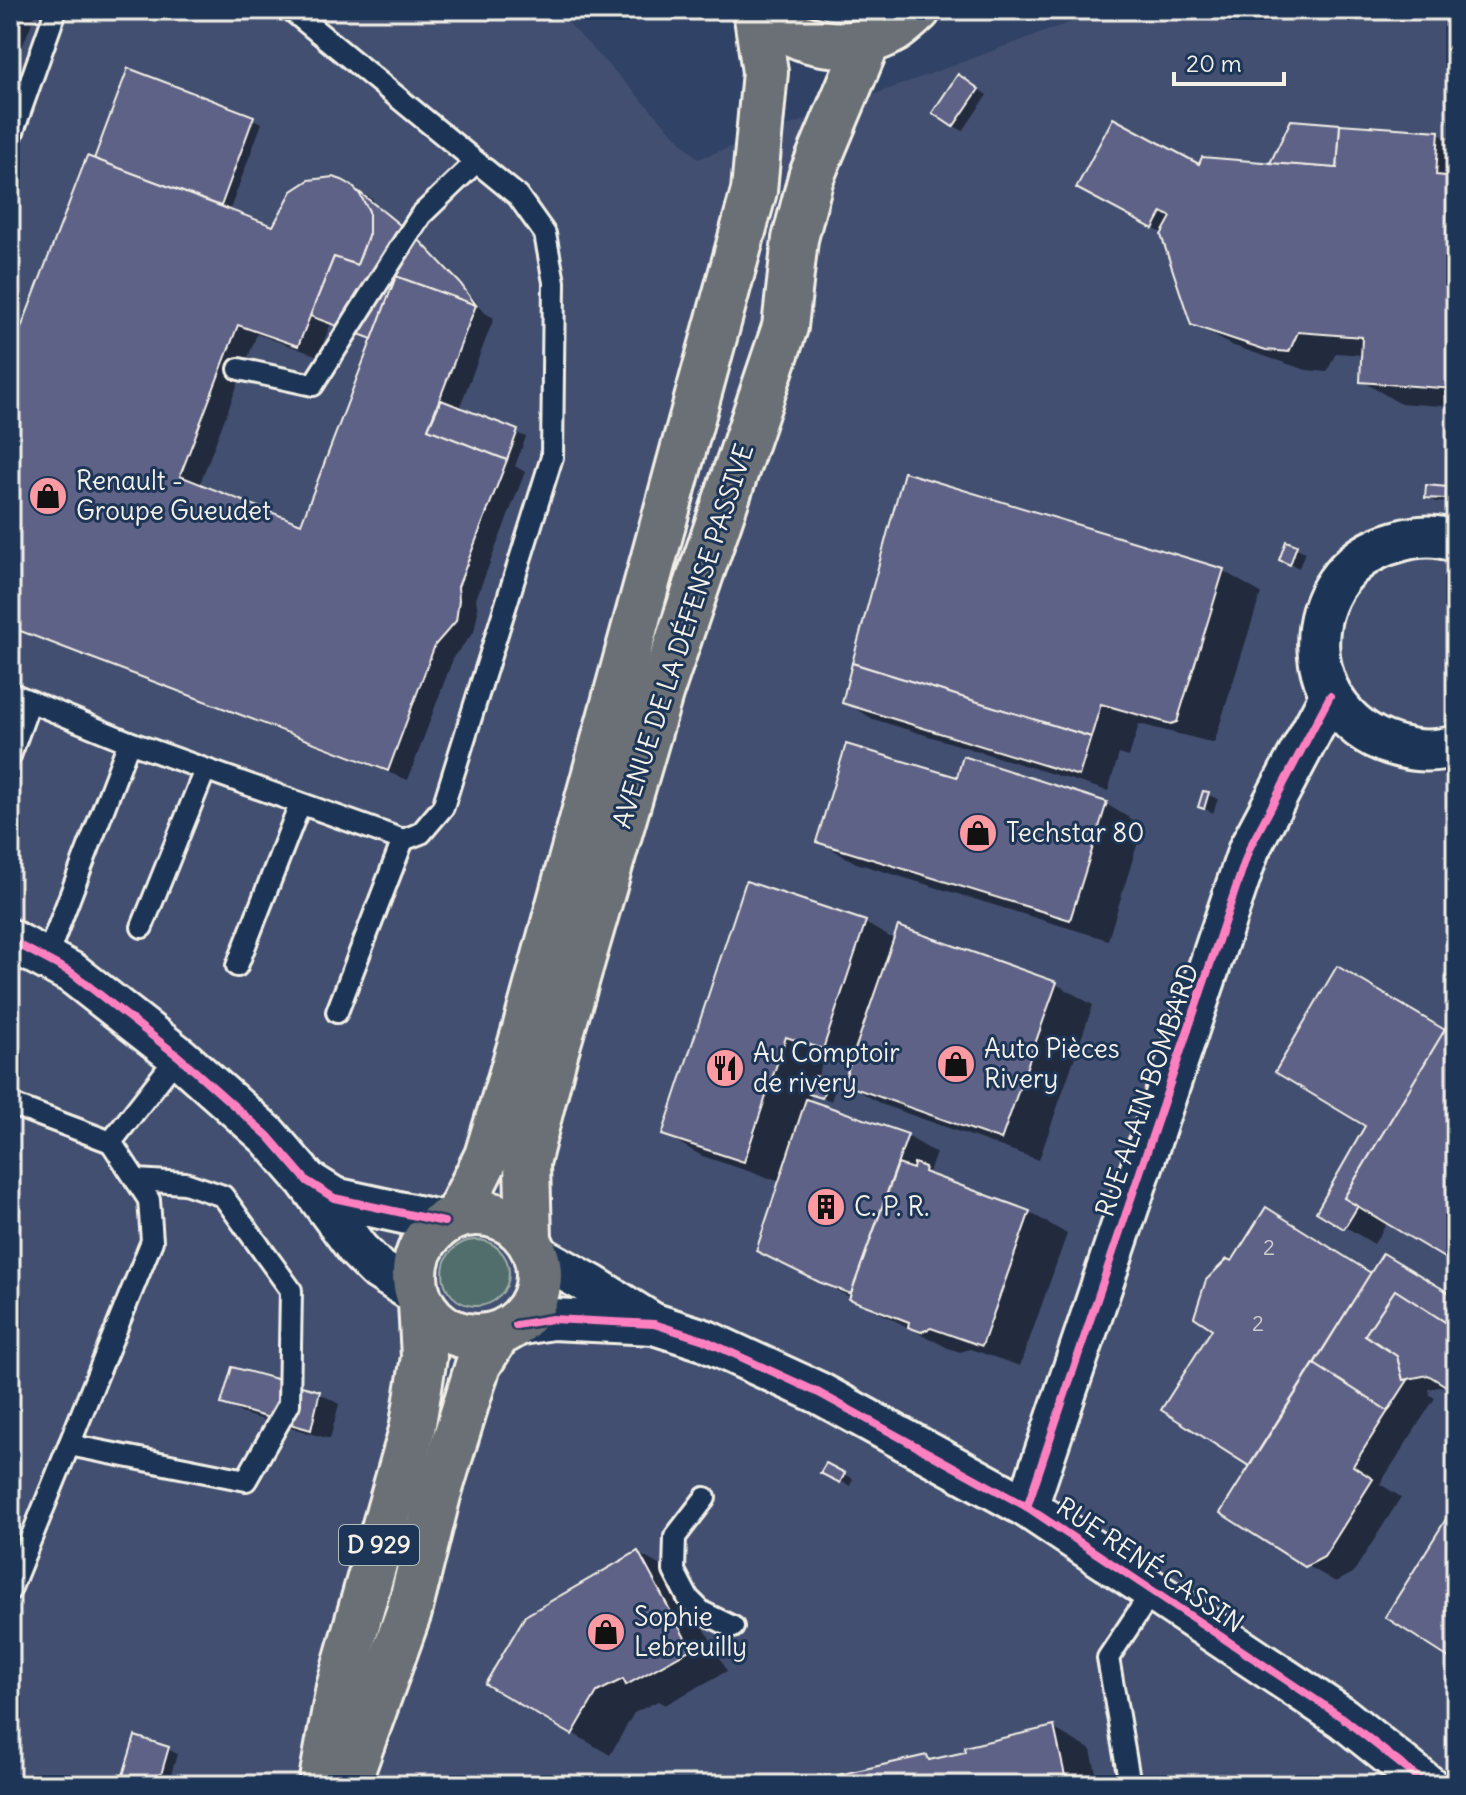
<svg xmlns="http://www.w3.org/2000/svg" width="1466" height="1795" font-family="Delius,sans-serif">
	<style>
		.built { fill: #424f71 }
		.green { fill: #516e6c; stroke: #a2b0aa; stroke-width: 2 }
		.shadow { fill: #0007; fill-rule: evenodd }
		.building { fill: #5e6287; stroke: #f4f1e8; stroke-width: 2 }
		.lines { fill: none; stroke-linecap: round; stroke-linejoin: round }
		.lane-casing { stroke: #f4f1e8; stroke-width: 26 }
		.street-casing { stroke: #f4f1e8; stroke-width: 46 }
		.primary-casing { stroke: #f4f1e8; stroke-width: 50 }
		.lane { stroke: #1d3557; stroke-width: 20 }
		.street { stroke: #1d3557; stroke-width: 40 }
		.primary { stroke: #6a7074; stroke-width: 44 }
		.cycleway-casing { stroke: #1d3557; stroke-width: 13 }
		.cycleway { stroke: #ff80c0; stroke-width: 8 }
		.labels { text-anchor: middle; stroke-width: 6; stroke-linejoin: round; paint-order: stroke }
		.number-label { font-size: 22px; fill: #cecdd0 }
		.shield { fill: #1d3557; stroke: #b4b9bc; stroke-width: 2 }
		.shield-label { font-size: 24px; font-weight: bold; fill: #f4f1e8 }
		.poi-label { font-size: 26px; fill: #f4f1e8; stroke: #1d3557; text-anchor: start }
		.street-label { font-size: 26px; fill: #f4f1e8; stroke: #1d3557 }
	</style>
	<rect width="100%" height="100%" fill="#304265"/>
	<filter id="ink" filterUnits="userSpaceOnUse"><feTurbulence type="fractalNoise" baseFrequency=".0125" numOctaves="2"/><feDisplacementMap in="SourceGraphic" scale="16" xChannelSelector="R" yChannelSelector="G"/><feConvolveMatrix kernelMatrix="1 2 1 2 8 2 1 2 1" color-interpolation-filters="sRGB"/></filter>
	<g filter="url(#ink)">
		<!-- built -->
		<polygon class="built" points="10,10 556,10 698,159 1104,10 1456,12 1456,1744 1444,1763 1456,1773 1456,1785 10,1785"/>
		<!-- green -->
		<circle class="green" cx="476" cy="1273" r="33"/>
		<!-- shadow -->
		<g class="shadow">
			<polygon points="10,10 37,10 10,77"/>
			<path d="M130 70 262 123 229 212 274 229 341 182 371 198 382 212 407 228 452 272 485 313 494 318 459 409 526 437 515 466 525 472 476 599 478 612 474 632 454 656 408 780 10 628V363L95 161ZM331 323 374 339 303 526 199 486 257 334 318 356Z"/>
			<polygon points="968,82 987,95 963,131 954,126"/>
			<polygon points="1438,133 1456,144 1456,407 1399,403 1362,381 1363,355 1336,353 1327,372 1306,370 1231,345 1192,323 1164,234 1116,209 1200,167 1272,165"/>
			<polygon points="1446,489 1455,494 1454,503 1436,502 1427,496"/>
			<polygon points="1287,544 1305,552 1299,568 1282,560"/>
			<polygon points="1223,571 1261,593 1214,743 1139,724 1129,757 1119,754 1108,791 873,719 844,702"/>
			<polygon points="958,779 1106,804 1143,826 1108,940 856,863 818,841"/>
			<polygon points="1204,793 1218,799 1213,813 1200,806"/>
			<polygon points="865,923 895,940 1056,984 1093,1005 1039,1160 883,1105 845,1083 851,1066 824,1057 817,1079 836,1087 831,1101 812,1093 809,1102 907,1136 936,1153 929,1172 952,1185 1029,1212 1067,1234 1020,1366 970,1349 960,1352 948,1348 758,1250 781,1182 702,1156 664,1134"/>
			<polygon points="1456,1015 1456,1262 1388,1221 1374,1244 1319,1211"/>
			<polygon points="1372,1274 1456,1298 1456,1389 1448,1385 1429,1389 1430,1395 1435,1398 1380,1484 1401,1497 1353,1573 1336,1582 1306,1565 1252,1466 1164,1410"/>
			<polygon points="319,1393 339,1404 330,1439 243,1414 224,1403"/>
			<polygon points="827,1465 853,1479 850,1486 823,1472"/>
			<polygon points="638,1553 676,1575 727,1671 665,1705 658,1701 634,1713 610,1755 487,1683"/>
			<polygon points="1053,1728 1091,1750 1099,1785 842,1785 927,1757 934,1761"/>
			<polygon points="168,1749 177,1754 168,1785 122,1785"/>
		</g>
		<!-- building -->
		<g class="building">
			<polygon points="128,68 254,116 221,206 94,159"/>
			<polygon points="958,74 979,89 953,127 932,113"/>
			<polygon points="1113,118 1199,164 1202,157 1337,168 1340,124 1439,131 1436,175 1456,177 1454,389 1360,382 1362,337 1298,332 1289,352 1266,350 1191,325 1161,235 1171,217 1162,212 1153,229 1076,188"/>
			<polygon points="1291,120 1340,124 1337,168 1270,163"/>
			<polygon points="87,156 273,226 292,191 309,180 333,177 342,180 351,185 363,197 369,211 371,227 357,265 334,257 298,346 238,325 180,476 301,524 396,276 476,305 428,429 507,460 458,587 459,600 456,621 435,645 388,771 10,627 10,357"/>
			<polygon points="358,191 421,242 460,283 476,305 396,276 372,339 310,316 334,257 357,265 369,234 369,211"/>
			<polygon points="441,400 518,430 507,460 428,429"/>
			<polygon points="904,472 1224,569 1177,722 1171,724 1101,704 1091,737 852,663"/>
			<polygon points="1426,485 1447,487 1446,499 1425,498"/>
			<polygon points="1286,541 1297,545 1290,565 1279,560"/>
			<polygon points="852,663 1091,737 1079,776 842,703"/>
			<polygon points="846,744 957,777 963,756 1107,802 1070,920 816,842"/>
			<polygon points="1203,791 1209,792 1204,809 1198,807"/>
			<polygon points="746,881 866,921 823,1049 786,1037 744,1162 662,1135"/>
			<polygon points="898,926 1057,982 1001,1140 843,1084"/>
			<polygon points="1337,966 1445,1030 1344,1198 1358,1206 1344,1229 1316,1212 1365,1126 1275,1072"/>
			<polygon points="1456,1011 1456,1265 1344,1198"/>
			<polygon points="815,1076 828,1080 822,1098 809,1094"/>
			<polygon points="806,1099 908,1134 851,1294 819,1282 756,1251"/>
			<polygon points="914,1163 925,1167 924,1172 1030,1211 982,1346 931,1328 921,1332 908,1327 909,1322 849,1299 898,1164 913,1169"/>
			<polygon points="1266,1207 1371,1273 1249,1466 1161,1410 1212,1329 1194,1317 1206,1280 1227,1259 1232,1261"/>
			<polygon points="1383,1253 1456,1297 1456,1329 1395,1290 1365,1335 1397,1356 1403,1380 1408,1380 1388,1411 1314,1364"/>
			<polygon points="1395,1290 1456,1329 1456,1370 1446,1386 1428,1375 1403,1380 1397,1356 1365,1335"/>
			<polygon points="1314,1364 1388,1411 1353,1466 1373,1479 1324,1557 1305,1567 1220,1513"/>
			<polygon points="232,1367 320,1391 311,1430 221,1404"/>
			<polygon points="826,1463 845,1473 840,1483 820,1473"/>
			<polygon points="1456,1503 1456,1654 1452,1660 1385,1617"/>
			<polygon points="638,1551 691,1649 626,1685 623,1679 597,1692 572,1735 485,1684 525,1616"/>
			<polygon points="1054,1726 1067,1785 840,1785 838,1775 927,1755 929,1760 965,1752 964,1747"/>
			<polygon points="135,1736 169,1747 158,1785 120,1785"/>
		</g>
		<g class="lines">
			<defs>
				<g id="lane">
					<polyline points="10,140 56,10"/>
					<polyline points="239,369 313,385 421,215 476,162"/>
					<polyline points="10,693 129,742 46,959"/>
					<polyline points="129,742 403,840 421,833 443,807 552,457 554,282 545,234 518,196 291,10"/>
					<polyline points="10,756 30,701"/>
					<polyline points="142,927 205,770"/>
					<polyline points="237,966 300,804"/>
					<polyline points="337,1012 403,840"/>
					<polyline points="10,1104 111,1142"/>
					<polyline points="69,1445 246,1480 289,1404 291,1290 223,1196 185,1183 136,1180"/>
					<polyline points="705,1498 675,1537 674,1571 688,1598 702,1612 733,1627"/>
					<polyline points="10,1590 152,1241 149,1200 111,1142 178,1056"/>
					<polyline points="1130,1785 1108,1658 1153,1590"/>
				</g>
				<g id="street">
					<path d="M1456 542C1437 534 1415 536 1396 542 1289 571 1294 722 1401 747 1419 752 1439 751 1456 746"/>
					<polyline points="10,940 72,973 178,1056 268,1136 307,1181 358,1250 376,1268 418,1295"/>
					<polyline points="310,1183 334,1198 444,1222"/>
					<polyline points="537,1255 591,1285 650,1322"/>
					<polyline points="516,1325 552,1319 654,1324 704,1340 819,1393 1027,1507 1343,1718 1427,1785"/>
					<polyline points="1027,1507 1249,849 1330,696"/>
				</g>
				<g id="primary">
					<path d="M762 10C796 47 850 55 894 30 902 25 910 17 918 10"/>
					<circle cx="477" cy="1275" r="62"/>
					<polyline points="457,1216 487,1156 524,1033 754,191 765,72 756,10"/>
					<polyline points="529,1239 527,1163 554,1057 660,694 785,327 795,239 811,177 868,41"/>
					<polyline points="321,1785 339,1687 412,1430 424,1357 421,1303"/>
					<polyline points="347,1785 409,1612 438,1495 478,1365 497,1335"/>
				</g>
			</defs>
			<!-- lane casing -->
			<use href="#lane" class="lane-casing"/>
			<!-- street casing -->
			<use href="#street" class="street-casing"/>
			<!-- primary casing -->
			<use href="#primary" class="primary-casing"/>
			<!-- lane -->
			<use href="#lane" class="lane"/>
			<!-- street -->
			<use href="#street" class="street"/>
			<!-- primary -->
			<use href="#primary" class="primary"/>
			<defs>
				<g id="cycleway">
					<polyline points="10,940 72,973 178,1056 268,1136 307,1181 334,1198 444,1222"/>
					<polyline points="516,1325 552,1319 654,1324 704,1340 819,1393 1027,1507 1343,1718 1427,1785"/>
					<polyline points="1027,1507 1249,849 1330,696"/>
				</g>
			</defs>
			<!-- cycleway casing -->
			<use href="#cycleway" class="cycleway-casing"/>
			<!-- cycleway -->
			<use href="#cycleway" class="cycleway"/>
		</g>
	</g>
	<!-- icons -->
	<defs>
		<symbol id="shop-disc" viewBox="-11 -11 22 22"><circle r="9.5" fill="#ff9aa2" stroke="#1d3557"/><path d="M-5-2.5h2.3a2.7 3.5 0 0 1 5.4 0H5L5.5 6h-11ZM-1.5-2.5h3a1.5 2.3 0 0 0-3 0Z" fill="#111"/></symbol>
		<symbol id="restaurant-disc" viewBox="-11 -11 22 22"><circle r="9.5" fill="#ff9aa2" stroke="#1d3557"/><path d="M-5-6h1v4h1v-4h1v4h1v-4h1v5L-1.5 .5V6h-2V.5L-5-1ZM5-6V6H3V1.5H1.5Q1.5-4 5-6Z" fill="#111"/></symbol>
		<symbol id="building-disc" viewBox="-11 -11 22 22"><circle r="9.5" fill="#ff9aa2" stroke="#1d3557"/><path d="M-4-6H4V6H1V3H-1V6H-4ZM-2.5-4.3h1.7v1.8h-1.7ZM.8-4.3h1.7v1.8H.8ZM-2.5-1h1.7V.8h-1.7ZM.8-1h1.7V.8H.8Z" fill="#111"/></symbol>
	</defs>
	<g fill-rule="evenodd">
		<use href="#shop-disc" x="26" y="474" width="44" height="44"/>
		<use href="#shop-disc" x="956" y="811" width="44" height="44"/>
		<use href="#shop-disc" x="934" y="1042" width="44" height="44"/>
		<use href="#restaurant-disc" x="703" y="1046" width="44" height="44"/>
		<use href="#building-disc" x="804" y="1185" width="44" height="44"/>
		<use href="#shop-disc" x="584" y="1610" width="44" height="44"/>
	</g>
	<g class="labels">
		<!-- number labels -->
		<g class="number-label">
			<text x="1269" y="1255">2</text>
			<text x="1258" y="1331">2</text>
		</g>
		<!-- shield labels -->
		<rect class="shield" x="339" y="1525" width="80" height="40" rx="6"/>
		<g class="shield-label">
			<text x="379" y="1553">D 929</text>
		</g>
		<!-- poi labels -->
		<g class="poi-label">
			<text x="76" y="490">Renault -<tspan x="76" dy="30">Groupe Gueudet</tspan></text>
			<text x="1006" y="842">Techstar 80</text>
			<text x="984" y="1058">Auto Pièces<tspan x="984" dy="30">Rivery</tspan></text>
			<text x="753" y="1062">Au Comptoir<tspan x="753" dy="30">de rivery</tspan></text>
			<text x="854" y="1216">C. P. R.</text>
			<text x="634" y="1626">Sophie<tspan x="634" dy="30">Lebreuilly</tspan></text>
		</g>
		<!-- street labels -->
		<g class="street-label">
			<text transform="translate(683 636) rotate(-72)" y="9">AVENUE DE LA DÉFENSE PASSIVE</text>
			<text transform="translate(1147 1090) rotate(-71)" y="9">RUE ALAIN BOMBARD</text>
			<text transform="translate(1150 1565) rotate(34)" y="9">RUE RENÉ CASSIN</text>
		</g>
	</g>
	<!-- margin -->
	<rect width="1466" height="1795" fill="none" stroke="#1d3557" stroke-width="40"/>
	<rect x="20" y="20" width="1426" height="1755" fill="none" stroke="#f4f1e8" stroke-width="3" filter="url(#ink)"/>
	<!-- scale -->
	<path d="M1174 72v12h110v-12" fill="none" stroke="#f4f1e8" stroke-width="4"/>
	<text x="1186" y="72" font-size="24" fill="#f4f1e8" stroke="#1d3557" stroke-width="6" paint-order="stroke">20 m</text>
</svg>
